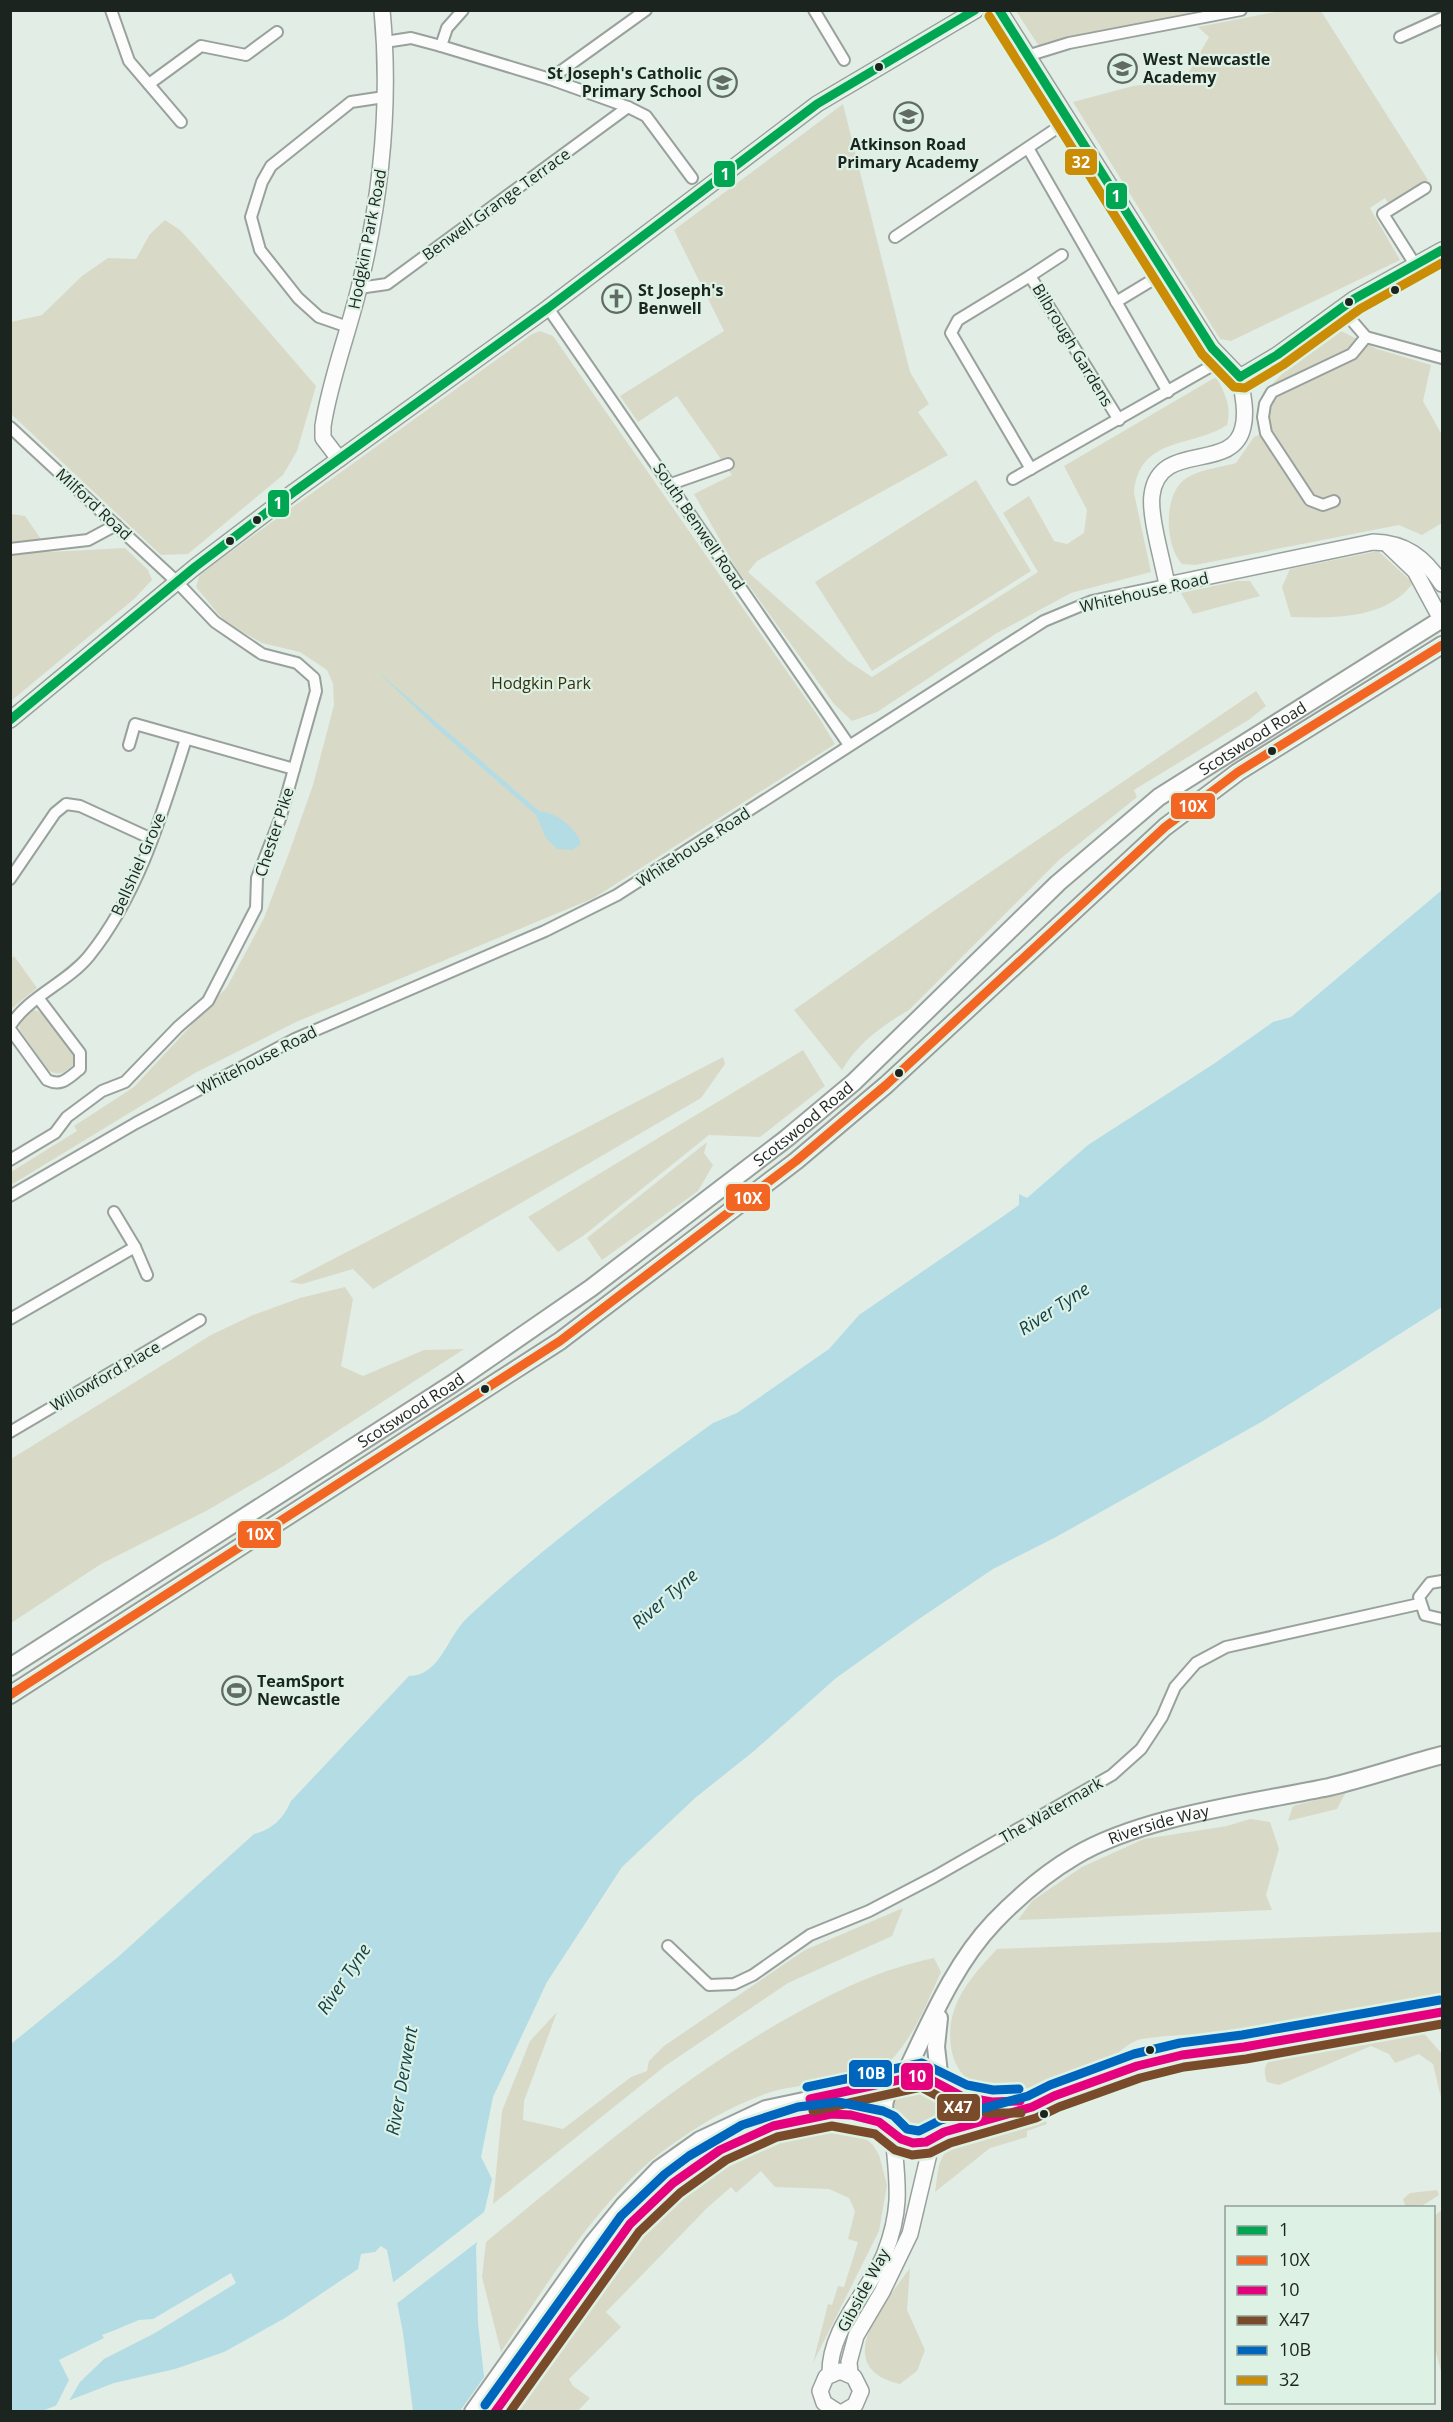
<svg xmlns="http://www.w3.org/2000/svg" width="1453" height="2422" font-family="'Open Sans',sans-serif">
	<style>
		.green { fill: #d8dac7 }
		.water { fill: #b4dce4 }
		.pier { fill: #e2ede6 }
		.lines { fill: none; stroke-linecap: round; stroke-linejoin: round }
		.street-casing { stroke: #99a19c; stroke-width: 14 }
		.secondary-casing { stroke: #99a19c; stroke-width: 18 }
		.primary-casing { stroke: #99a19c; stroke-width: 20 }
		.street { stroke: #fbfcfb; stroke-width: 10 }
		.secondary { stroke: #fbfcfb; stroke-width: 15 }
		.primary { stroke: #fbfcfb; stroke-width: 16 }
		.bus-1-casing { stroke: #ddf2e5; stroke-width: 14 }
		.bus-2-casing { stroke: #ddf2e5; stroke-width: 14 }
		.bus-3-casing { stroke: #ddf2e5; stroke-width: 14 }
		.bus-4-casing { stroke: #ddf2e5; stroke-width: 14 }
		.bus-5-casing { stroke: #ddf2e5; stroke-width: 14 }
		.bus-6-casing { stroke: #ddf2e5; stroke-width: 14 }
		.bus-1 { stroke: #00a651; stroke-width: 9 }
		.bus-2 { stroke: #f26522; stroke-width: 9 }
		.bus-3 { stroke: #e5007d; stroke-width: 9 }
		.bus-4 { stroke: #7a4b2a; stroke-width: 9 }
		.bus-5 { stroke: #0065bd; stroke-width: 9 }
		.bus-6 { stroke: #cb8c06; stroke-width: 9 }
		.bus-dot { fill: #1c241f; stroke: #ddf2e5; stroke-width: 2 }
		.labels { text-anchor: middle; stroke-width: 4.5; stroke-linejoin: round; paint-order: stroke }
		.poi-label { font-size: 16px; font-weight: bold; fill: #1c241f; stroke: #ddf2e5; text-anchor: start }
		.street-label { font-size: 16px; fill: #1c241f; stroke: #ddf2e5 }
		.park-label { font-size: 16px; fill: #36300d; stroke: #ddf2e5 }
		.water-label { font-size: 18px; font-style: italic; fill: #13414c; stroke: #ddf2e5 }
		.line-badge { stroke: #ddf2e5; stroke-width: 2 }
		.badge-label { font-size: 16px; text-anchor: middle; font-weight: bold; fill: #fff }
	</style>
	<rect width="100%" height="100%" fill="#e2ede6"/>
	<!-- green -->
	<g class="green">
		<polygon points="1285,10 1321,11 1428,180 1389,204 1385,198 1370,208 1400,260 1231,341 1220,339 1073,102 1133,86 1185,79 1209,37 1198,27"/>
		<polygon points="1016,11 1221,11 1066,38 1039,46"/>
		<path d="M843 104 910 372 929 404 918 412 948 455 757 561 748 572 848 661 872 677 1038 572 1003 513 1029 496 1054 541 1067 544 1084 533 1087 510 1064 466 1216 377C1225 393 1232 407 1227 425 1192 448 1139 436 1134 493L1151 572 1071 593 997 633 877 712 852 721 834 704 736 568 694 494 732 475 677 396 638 422 620 396 724 331 674 230Z"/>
		<polygon points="165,220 180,230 194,245 316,386 297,451 283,475 188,554 161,555 10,413 11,322 42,315 82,276 108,258 136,259 150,234"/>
		<path d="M1339 330 1377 349 1431 365 1423 401 1442 435V523L1422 535 1399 525 1195 565 1182 564C1164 545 1162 489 1190 476 1204 469 1222 467 1236 463L1254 437 1271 430 1268 389C1289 366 1311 343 1339 330Z"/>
		<polygon points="540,331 553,336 818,716 835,744 594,898 296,1022 195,1073 11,1185 11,1172 77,1131 74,1126 134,1087 227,987 264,918 289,853 313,785 334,705 333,684 327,670 300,652 262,643 225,622 196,587 200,574 532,334"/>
		<polygon points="976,480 1031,571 872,671 815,582"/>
		<polygon points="11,514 25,516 50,552 125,548 148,570 152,580 134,599 11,701"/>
		<path d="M1378 551 1413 583C1386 620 1332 618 1291 617L1282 587 1290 569Z"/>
		<polygon points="1237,581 1250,581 1260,596 1193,614 1181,593"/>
		<path d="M1256 691 1266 706 1250 719 1134 790 1137 797 1060 859 909 1010C883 1025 858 1043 842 1070L794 1010 945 903Z"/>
		<polygon points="14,956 37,988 11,1009 11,959"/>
		<path d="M32 1009 44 1014 75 1056V1063C66 1071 60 1078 48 1070L20 1030 19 1019Z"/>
		<polygon points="803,1050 825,1086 760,1137 709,1135 583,1236 558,1252 528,1217"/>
		<polygon points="723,1057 725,1064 701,1098 373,1289 353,1269 302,1284 289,1282"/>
		<polygon points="707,1142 704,1153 713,1165 698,1191 602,1260 587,1238"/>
		<polygon points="345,1287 353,1299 341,1366 363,1376 424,1350 464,1349 282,1467 206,1511 101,1564 11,1623 11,1459 211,1335 253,1315 300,1298"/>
		<polygon points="1346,1792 1337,1809 1288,1821 1293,1806"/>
		<polygon points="1250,1819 1270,1822 1279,1849 1266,1895 1272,1910 1018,1920 1032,1901 1082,1867 1144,1839 1227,1826"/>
		<polygon points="903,1908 892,1936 788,1983 665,2066 493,2204 502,2111 530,2041 557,2012 524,2101 523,2120 563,2129 631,2077 647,2071 649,2061 664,2046 805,1950"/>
		<path d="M1442 1932V1995C1376 2009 1309 2024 1242 2031 1209 2034 1175 2034 1142 2039 1127 2041 1115 2059 1101 2065 1058 2083 962 2119 951 2047 945 2005 971 1977 997 1949Z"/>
		<path d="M934 1958 941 1972C927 2002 914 2038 889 2062 872 2078 797 2084 771 2092 734 2104 698 2125 667 2148 601 2196 547 2284 501 2352L482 2277 486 2242C583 2163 677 2080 786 2019 834 1992 880 1969 934 1958Z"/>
		<path d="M1406 2028 1421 2030 1442 2054V2102L1433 2064 1419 2054 1395 2063 1389 2054 1371 2046 1279 2085 1267 2082C1263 2070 1264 2065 1273 2056Z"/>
		<circle cx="918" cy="2109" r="24"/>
		<path d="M1045 2118 1047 2124 1027 2131V2137L990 2148 935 2192C937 2182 937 2169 941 2160 953 2129 1016 2119 1045 2118Z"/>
		<polygon points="840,2128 865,2138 873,2145 879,2155 887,2185 879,2231 813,2363 828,2304 832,2305 838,2286 844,2287 858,2242 848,2239 855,2211 849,2198 829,2189 775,2187 761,2171 736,2193 731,2187 708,2207 606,2312 621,2327 569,2379 573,2386 590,2398 578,2411 514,2411 621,2257 671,2199 720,2160 794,2132"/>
		<polygon points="1437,2190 1439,2195 1420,2207 1401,2207 1405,2205 1403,2199 1410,2193"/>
		<polygon points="1442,2210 1442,2375 1434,2345 1434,2216"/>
		<path d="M910 2268 907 2310 925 2350 917 2371 900 2384C828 2367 885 2303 910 2268Z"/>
	</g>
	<!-- water -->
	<g class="water">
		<path d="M374 668 539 811C557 813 576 827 581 844L572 850 557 849 546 838 536 815 434 726Z"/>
		<path d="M1442 890V1307L1263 1421 1056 1537 993 1569 916 1621 836 1678 754 1751 695 1798 622 1867 547 1982 493 2097 481 2157 492 2179 476 2247 478 2323 488 2411H413L403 2333 387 2250 381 2246 375 2252 361 2254 358 2269 285 2318 224 2352 175 2369 114 2383 42 2411 11 2412V2044L118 1957 254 1834C273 1829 283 1819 291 1801L409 1676C440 1676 447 1637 467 1618 544 1546 628 1484 713 1423L737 1413 829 1349 859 1315 1002 1217 1019 1205V1194L1027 1198 1088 1145 1215 1063 1273 1022 1291 1017Z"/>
	</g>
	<!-- pier -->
	<g class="pier">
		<polygon points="488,2209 481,2239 395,2305 391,2284"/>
		<polygon points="231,2273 236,2283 155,2333 104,2359 80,2382 66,2406 54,2410 69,2380 59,2360 104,2338 102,2335 115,2330 139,2320 153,2319"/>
		<polygon points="487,2373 491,2412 460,2411"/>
	</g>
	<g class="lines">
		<defs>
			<g id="street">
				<polyline points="111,10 129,61 181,122"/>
				<polyline points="814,10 844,60"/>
				<polyline points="1400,37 1442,18"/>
				<polyline points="385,42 411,38 441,46 550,79 628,107 646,116 692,178"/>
				<polyline points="441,46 447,28 463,10"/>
				<polyline points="1030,55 1069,43 1241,10"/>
				<polyline points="550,79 646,10"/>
				<polyline points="149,84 201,46 246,55 277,32"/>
				<polyline points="1028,148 1168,392"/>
				<polyline points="895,237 1069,120"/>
				<polyline points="1416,266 1383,214 1425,188"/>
				<polyline points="1030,276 1062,255"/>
				<polyline points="359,288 387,284 628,107"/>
				<polyline points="1116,302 1164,273"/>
				<polyline points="548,308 849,745"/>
				<polyline points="1341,308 1366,337 1442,358"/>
				<polyline points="348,327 319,317 298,298 260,250 251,217 262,182 271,166 351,102 384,97"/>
				<polyline points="10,427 177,582 215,622 262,654 297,663 314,678 316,691 280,819 257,878 256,908 208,1001 178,1027 125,1082 102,1091 67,1117 55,1133 10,1160"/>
				<polyline points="1031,469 951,333 958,320 1030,276 1119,420"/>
				<polyline points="1013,479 1222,360"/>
				<polyline points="671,484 728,464"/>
				<polyline points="1334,501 1323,505 1310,500 1266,433 1263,417 1265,404 1272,392 1352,354 1366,337"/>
				<polyline points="10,549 88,540 116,525"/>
				<polyline points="129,745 135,724 294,769"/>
				<polyline points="10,879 55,813 66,804 80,806 152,839"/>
				<path d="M10 1026C29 996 67 983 89 956 139 894 162 814 186 739"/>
				<path d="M10 1029 47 1080C62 1087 68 1078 80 1069V1053L39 999"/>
				<polyline points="10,1196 136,1123 295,1039 545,931 617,895 1044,621 1092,601 1167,585"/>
				<polyline points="114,1212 135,1247 147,1275"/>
				<polyline points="10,1319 135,1247"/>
				<polyline points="10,1432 200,1320"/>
				<polyline points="1442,1581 1430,1583 1419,1597 1425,1615 1442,1619"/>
				<polyline points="668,1946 709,1985 734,1984 753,1975 810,1935 869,1911 934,1877 1112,1775 1141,1749 1162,1717 1175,1687 1196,1663 1226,1647 1419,1604"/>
			</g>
			<g id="secondary">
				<polyline points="999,10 1212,348 1240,377"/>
				<path d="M1240 377C1242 392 1247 411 1243 427 1233 474 1159 439 1152 495 1149 516 1163 562 1167 585L1373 542C1406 543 1424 557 1442 584"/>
				<polyline points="1240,377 1277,355 1354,299 1442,250"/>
				<path d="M339 459 323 438V426C330 380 348 334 359 288 381 198 391 104 382 10"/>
				<polyline points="1389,546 1415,571 1442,621"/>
				<polyline points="10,720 195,567 295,491 548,308 817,104 976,10"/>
				<path d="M946 2089C973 2099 998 2105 1027 2100"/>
				<polyline points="944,2132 1032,2107 1054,2096 1137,2066 1182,2055 1244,2047 1442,2012"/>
				<path d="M830 2374C829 2328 869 2293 885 2253 903 2206 897 2181 893 2134"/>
				<polyline points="850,2374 849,2362 856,2336 882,2292 910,2234 932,2141"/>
				<polyline points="838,2412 824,2403 820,2391 826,2377 840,2371 854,2377 861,2391 855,2405 843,2412"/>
			</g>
			<g id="primary">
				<path id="s1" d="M10 1667 452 1384 591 1288 787 1138 854 1082 1058 883 1159 797 1442 619"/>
				<polyline points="10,1695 560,1341 796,1161 886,1085 1165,827 1238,772 1442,645"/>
				<polyline points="939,2018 936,2047 940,2082"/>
				<circle cx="918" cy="2109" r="34"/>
				<path id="s2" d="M903 2078C929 2025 953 1965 994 1922 1018 1897 1046 1873 1075 1856 1142 1816 1252 1803 1329 1787 1367 1778 1404 1765 1442 1755"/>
				<polyline points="473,2412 593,2243 624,2205 659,2169 700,2140 766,2109 898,2081"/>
				<path d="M495 2412C524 2371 553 2330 583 2289 637 2214 677 2160 768 2128 788 2121 812 2114 834 2114 852 2114 870 2121 887 2126"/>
			</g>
		</defs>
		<!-- street casing -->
		<use href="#street" class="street-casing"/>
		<!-- secondary casing -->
		<use href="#secondary" class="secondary-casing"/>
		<!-- primary casing -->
		<use href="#primary" class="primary-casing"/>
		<!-- street -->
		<use href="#street" class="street"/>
		<!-- secondary -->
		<use href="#secondary" class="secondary"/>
		<!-- primary -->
		<use href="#primary" class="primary"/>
		<defs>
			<g id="bus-1">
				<polyline points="999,10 1212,348 1240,377"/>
				<polyline points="1240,377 1277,355 1354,299 1442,250"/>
				<polyline points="10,720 195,567 295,491 548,308 817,104 975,10"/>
			</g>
			<polyline id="bus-2" points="10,1695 560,1341 796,1161 886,1085 1165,827 1238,772 1442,645"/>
			<g id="bus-3">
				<polyline points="810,2099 922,2075 963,2097 992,2102 1020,2101"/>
				<polyline points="495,2412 630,2224 673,2183 720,2150 773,2126 831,2114 851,2115 879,2122 901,2139 913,2143 926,2142 944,2132 1032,2107 1054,2096 1137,2066 1182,2055 1244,2047 1442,2012"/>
			</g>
			<g id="bus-4">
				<polyline points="813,2111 921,2087 960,2108 991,2113 1021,2113"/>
				<polyline points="510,2412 639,2232 680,2193 726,2160 777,2137 832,2126 875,2134 895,2150 912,2155 930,2153 950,2143 1036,2118 1059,2107 1140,2078 1184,2067 1246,2059 1442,2024"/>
			</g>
			<g id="bus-5">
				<polyline points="807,2087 922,2063 967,2085 993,2090 1019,2089"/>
				<polyline points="485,2405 621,2216 665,2174 689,2156 742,2125 798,2107 838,2102 883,2111 894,2116 907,2129 919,2131 941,2120 1028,2096 1050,2085 1134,2054 1180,2043 1242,2035 1440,2000"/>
			</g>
			<polyline id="bus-6" points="989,16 1202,354 1234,387 1245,388 1283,365 1360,309 1442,263"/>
		</defs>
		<!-- bus-1 casing -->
		<use href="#bus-1" class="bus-1-casing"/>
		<!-- bus-2 casing -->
		<use href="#bus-2" class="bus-2-casing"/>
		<!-- bus-3 casing -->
		<use href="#bus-3" class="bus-3-casing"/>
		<!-- bus-4 casing -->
		<use href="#bus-4" class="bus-4-casing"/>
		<!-- bus-5 casing -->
		<use href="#bus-5" class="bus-5-casing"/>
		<!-- bus-6 casing -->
		<use href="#bus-6" class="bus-6-casing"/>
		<!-- bus-1 -->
		<use href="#bus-1" class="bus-1"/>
		<!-- bus-2 -->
		<use href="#bus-2" class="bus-2"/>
		<!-- bus-3 -->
		<use href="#bus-3" class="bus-3"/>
		<!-- bus-4 -->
		<use href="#bus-4" class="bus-4"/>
		<!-- bus-5 -->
		<use href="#bus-5" class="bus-5"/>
		<!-- bus-6 -->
		<use href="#bus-6" class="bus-6"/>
	</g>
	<!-- icons -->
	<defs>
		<symbol id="school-ring" viewBox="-11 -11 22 22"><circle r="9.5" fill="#ddf2e5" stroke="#616a65" stroke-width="1.5"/><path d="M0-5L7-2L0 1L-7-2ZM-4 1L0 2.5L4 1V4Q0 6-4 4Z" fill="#616a65"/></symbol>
		<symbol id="church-ring" viewBox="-11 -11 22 22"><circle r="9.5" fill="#ddf2e5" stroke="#616a65" stroke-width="1.5"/><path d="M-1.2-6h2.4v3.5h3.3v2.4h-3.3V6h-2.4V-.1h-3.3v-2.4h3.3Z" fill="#616a65"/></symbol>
		<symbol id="stadium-ring" viewBox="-11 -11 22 22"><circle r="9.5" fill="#ddf2e5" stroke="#616a65" stroke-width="1.5"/><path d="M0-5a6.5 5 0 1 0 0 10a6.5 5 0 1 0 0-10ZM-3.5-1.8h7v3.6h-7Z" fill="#616a65"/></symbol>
	</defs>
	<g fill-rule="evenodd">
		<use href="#school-ring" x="1106" y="52" width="33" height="33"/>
		<use href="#school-ring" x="706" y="66" width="33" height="33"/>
		<use href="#school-ring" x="892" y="100" width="33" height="33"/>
		<use href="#church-ring" x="600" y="282" width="33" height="33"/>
		<use href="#stadium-ring" x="220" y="1674" width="33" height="33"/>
	</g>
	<!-- markers -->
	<g class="bus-dot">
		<circle cx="879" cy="67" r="5"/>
		<circle cx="1395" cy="290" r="5"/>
		<circle cx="1349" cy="302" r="5"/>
		<circle cx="257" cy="520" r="5"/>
		<circle cx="230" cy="541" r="5"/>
		<circle cx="1272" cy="751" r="5"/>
		<circle cx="899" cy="1073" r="5"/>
		<circle cx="485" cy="1389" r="5"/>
		<circle cx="1150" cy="2050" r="5"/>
		<circle cx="1044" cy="2114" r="5"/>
	</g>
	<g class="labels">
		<!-- poi labels -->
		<g class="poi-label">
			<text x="1143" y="65">West Newcastle<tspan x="1143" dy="18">Academy</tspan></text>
			<text x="702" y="79" text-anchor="end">St Joseph's Catholic<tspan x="702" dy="18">Primary School</tspan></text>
			<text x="908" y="150" text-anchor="middle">Atkinson Road<tspan x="908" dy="18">Primary Academy</tspan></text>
			<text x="638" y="296">St Joseph's<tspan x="638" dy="18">Benwell</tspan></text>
			<text x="257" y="1687">TeamSport<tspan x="257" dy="18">Newcastle</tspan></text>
		</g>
		<!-- street labels -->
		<g class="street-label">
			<text transform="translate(496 204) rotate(-36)" y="6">Benwell Grange Terrace</text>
			<text transform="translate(367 239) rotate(-79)" y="6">Hodgkin Park Road</text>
			<text transform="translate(1073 345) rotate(59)" y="6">Bilbrough Gardens</text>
			<text transform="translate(94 504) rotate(43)" y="6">Milford Road</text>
			<text transform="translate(699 526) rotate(56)" y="6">South Benwell Road</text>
			<text transform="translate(1144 592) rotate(-13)" y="6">Whitehouse Road</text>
			<text dy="6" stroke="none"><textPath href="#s1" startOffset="1556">Scotswood Road</textPath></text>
			<text transform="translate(274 832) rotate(-72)" y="6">Chester Pike</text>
			<text transform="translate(693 847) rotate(-33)" y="6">Whitehouse Road</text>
			<text transform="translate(138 864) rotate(-66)" y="6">Bellshiel Grove</text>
			<text transform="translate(257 1060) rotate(-27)" y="6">Whitehouse Road</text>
			<text dy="6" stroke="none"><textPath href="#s1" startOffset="962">Scotswood Road</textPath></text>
			<text transform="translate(105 1376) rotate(-30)" y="6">Willowford Place</text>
			<text dy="6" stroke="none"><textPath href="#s1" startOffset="476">Scotswood Road</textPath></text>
			<text transform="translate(1051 1810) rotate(-30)" y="6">The Watermark</text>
			<text dy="6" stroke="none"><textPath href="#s2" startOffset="376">Riverside Way</textPath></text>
			<text transform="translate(863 2290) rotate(-62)" y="6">Gibside Way</text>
		</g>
		<!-- park labels -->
		<g class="park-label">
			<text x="541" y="689">Hodgkin Park</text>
		</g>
		<!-- water labels -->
		<g class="water-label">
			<text transform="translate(1054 1309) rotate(-33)" y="6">River Tyne</text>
			<text transform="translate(665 1599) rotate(-41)" y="6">River Tyne</text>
			<text transform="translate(344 1979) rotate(-56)" y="6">River Tyne</text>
			<text transform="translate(402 2081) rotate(-80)" y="6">River Derwent</text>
		</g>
	</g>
	<g class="line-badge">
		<rect x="1064" y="148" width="34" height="28" rx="6" fill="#cb8c06"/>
		<rect x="713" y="160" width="23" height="28" rx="6" fill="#00a651"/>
		<rect x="1105" y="182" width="23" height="28" rx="6" fill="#00a651"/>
		<rect x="267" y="489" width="23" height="29" rx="6" fill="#00a651"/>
		<rect x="1170" y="792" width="46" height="28" rx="6" fill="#f26522"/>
		<rect x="725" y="1183" width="46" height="29" rx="6" fill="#f26522"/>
		<rect x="237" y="1520" width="45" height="29" rx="6" fill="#f26522"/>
		<rect x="848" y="2059" width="45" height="29" rx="6" fill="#0065bd"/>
		<rect x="900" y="2062" width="34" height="29" rx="6" fill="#e5007d"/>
		<rect x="936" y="2093" width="45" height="29" rx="6" fill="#7a4b2a"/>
	</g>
	<g class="badge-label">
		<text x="1081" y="168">32</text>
		<text x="725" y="180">1</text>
		<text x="1116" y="202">1</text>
		<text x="278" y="509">1</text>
		<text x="1193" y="812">10X</text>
		<text x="748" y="1204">10X</text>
		<text x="260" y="1540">10X</text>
		<text x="871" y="2079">10B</text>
		<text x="917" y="2082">10</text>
		<text x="958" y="2113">X47</text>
	</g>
	<!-- border -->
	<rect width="1453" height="2422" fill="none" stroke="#1c241f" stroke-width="24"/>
	<!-- legend -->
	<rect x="1225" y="2206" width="210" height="198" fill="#ddf2e5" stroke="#90a096" stroke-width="1.5"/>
	<rect x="1237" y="2226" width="30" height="9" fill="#00a651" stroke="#90a096" stroke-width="1.5"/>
	<text x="1279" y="2236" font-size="18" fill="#1c241f">1</text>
	<rect x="1237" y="2256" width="30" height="9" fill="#f26522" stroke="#90a096" stroke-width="1.5"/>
	<text x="1279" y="2266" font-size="18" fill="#1c241f">10X</text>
	<rect x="1237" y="2286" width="30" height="9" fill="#e5007d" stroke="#90a096" stroke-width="1.5"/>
	<text x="1279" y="2296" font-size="18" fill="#1c241f">10</text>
	<rect x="1237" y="2316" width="30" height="9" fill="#7a4b2a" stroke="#90a096" stroke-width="1.5"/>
	<text x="1279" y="2326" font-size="18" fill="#1c241f">X47</text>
	<rect x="1237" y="2346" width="30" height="9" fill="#0065bd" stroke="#90a096" stroke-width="1.5"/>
	<text x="1279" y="2356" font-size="18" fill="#1c241f">10B</text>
	<rect x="1237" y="2376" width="30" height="9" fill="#cb8c06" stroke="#90a096" stroke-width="1.5"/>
	<text x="1279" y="2386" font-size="18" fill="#1c241f">32</text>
</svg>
